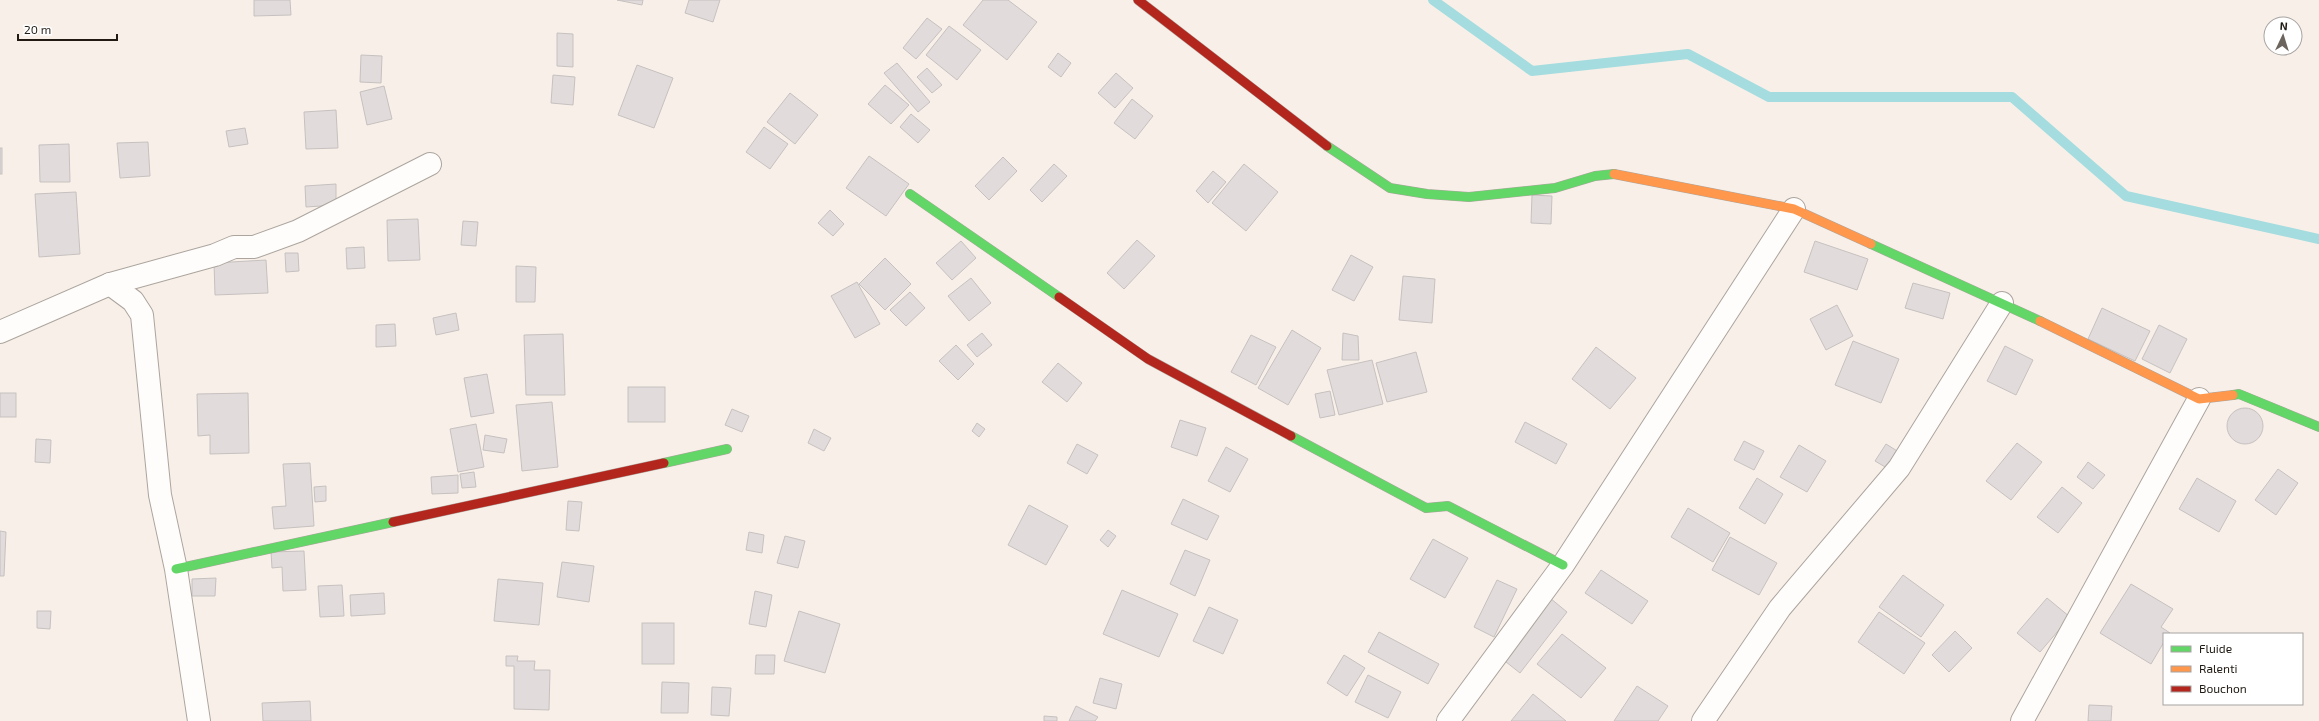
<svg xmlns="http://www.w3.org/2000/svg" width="2319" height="721" font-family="'Exo 2',sans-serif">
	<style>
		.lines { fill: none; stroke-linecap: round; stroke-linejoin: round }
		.stream { stroke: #a5dcdf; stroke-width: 10 }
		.building { fill: #e1dbdb; stroke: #c6c1c0 }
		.street-casing { stroke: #aca59e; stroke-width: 24 }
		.fast-casing { stroke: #aca59e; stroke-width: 10 }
		.slow-casing { stroke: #aca59e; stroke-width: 10 }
		.jam-casing { stroke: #aca59e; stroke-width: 10 }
		.street { stroke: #fefdfc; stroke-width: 22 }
		.fast { stroke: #63d668; stroke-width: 9 }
		.slow { stroke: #ff974d; stroke-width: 9 }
		.jam { stroke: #b3261e; stroke-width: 9 }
	</style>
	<rect width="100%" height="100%" fill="#f8f0e8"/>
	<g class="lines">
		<!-- stream -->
		<polyline class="stream" points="1433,0 1532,71 1688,54 1769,97 2012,97 2126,196 2319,239"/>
	</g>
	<!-- building -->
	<g class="building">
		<polygon points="254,0 290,0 291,15 254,16"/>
		<polygon points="617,0 643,0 642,5"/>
		<polygon points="689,0 720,0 713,22 685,13"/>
		<polygon points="983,0 1008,0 1037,22 1007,60 963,25"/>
		<polygon points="927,18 942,29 916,59 903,48"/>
		<polygon points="949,26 981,50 957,80 926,55"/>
		<polygon points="557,33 573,34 573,67 557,66"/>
		<polygon points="1058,53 1071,63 1061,77 1048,67"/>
		<polygon points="361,55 382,56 381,83 360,82"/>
		<polygon points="897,63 930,102 918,112 884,73"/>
		<polygon points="637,65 673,78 654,128 618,115"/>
		<polygon points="927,68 942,85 932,93 917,77"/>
		<polygon points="1116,73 1133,88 1115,108 1098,93"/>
		<polygon points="553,75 575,77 573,105 551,103"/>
		<polygon points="885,85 909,105 891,124 868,104"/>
		<polygon points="384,86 392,119 367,125 360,92"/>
		<polygon points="790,93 818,115 795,144 767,122"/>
		<polygon points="1132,99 1153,116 1135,139 1114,123"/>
		<polygon points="336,110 338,148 306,149 304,112"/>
		<polygon points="911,114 930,130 918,143 900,127"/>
		<polygon points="764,127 788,144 770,169 746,152"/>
		<polygon points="245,128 248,144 229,147 226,131"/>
		<polygon points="148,142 150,176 120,178 117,143"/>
		<polygon points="69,144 70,182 40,182 39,145"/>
		<rect x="0" y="148" width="2" height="26"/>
		<polygon points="869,156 909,184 886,216 846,188"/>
		<polygon points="1003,157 1017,171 989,200 975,186"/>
		<polygon points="1054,164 1067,176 1042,202 1030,190"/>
		<polygon points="1244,164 1278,192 1246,231 1212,203"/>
		<polygon points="1213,171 1226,182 1208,203 1196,191"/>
		<polygon points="336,184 336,205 306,207 305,186"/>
		<polygon points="76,192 80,254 39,257 35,194"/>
		<polygon points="1532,195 1552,196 1551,224 1531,223"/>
		<polygon points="830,210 844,224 833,236 818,223"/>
		<polygon points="418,219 420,260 388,261 387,220"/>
		<polygon points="463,221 478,222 476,246 461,245"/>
		<polygon points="1137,240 1155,256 1124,289 1107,273"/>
		<polygon points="961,241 976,258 952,280 936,263"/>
		<polygon points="1815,241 1868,259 1857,290 1804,272"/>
		<polygon points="364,247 365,268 347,269 346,248"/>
		<polygon points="285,253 298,253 299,271 286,272"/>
		<polygon points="1351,255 1373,267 1354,301 1332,290"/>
		<polygon points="885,258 911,284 885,310 859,284"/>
		<polygon points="266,260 268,293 215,295 214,263"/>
		<polygon points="516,266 536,267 535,302 516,302"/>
		<polygon points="1403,276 1435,279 1432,323 1399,320"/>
		<polygon points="971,278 991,303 969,321 948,296"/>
		<polygon points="857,282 880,324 855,338 831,296"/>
		<polygon points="1913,283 1950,293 1943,319 1905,308"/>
		<polygon points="910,292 925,308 906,326 890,310"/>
		<polygon points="1837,305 1853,336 1826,350 1810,319"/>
		<polygon points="2102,308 2150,331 2135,361 2088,339"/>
		<polygon points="456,313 459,330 436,335 433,318"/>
		<polygon points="395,324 396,346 376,347 376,325"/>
		<polygon points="2159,325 2187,339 2170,373 2142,359"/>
		<polygon points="1292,330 1321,348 1288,405 1258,388"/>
		<polygon points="982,333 992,345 977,357 967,345"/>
		<polygon points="1343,333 1358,336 1359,360 1342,360"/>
		<polygon points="563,334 565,395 526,395 524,335"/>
		<polygon points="1251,335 1276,347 1256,385 1231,372"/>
		<polygon points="1853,341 1899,359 1881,403 1835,385"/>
		<polygon points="956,345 974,364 958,380 939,361"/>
		<polygon points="2005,346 2033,360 2016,395 1987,381"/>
		<polygon points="1596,347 1636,378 1610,409 1572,379"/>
		<polygon points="1416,352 1427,392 1387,402 1376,363"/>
		<polygon points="1372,360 1383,404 1339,415 1327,370"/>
		<polygon points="1058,363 1082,383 1067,402 1042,382"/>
		<polygon points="487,374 494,413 471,417 464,378"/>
		<rect x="628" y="387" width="37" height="35"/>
		<polygon points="1330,391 1335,415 1320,418 1315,394"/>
		<rect x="0" y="393" width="16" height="24"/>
		<polygon points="248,393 249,453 210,454 210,435 198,436 197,394"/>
		<polygon points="552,402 558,467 522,471 516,405"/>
		<circle cx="2245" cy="426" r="18"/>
		<polygon points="732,409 749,416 742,432 725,425"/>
		<polygon points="1180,420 1206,428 1197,456 1171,447"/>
		<polygon points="1525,422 1567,444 1556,464 1515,442"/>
		<polygon points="977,423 985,429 979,437 972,431"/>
		<polygon points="476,424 484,467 458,472 450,429"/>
		<polygon points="814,429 831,438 824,451 808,443"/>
		<polygon points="485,435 507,439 504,453 483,450"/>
		<polygon points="36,439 51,440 50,463 35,462"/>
		<polygon points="1744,441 1764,451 1754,470 1734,460"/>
		<polygon points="2017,443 2042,462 2011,500 1986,481"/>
		<polygon points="1077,444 1098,455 1087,474 1067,463"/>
		<polygon points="1886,444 1902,454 1892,471 1875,461"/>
		<polygon points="1799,445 1826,461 1807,492 1780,477"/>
		<polygon points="1226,447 1248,459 1230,492 1208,481"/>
		<polygon points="2088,462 2105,475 2093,489 2077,477"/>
		<polygon points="310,463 314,526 274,529 272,507 286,506 283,464"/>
		<polygon points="2278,469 2298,483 2276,515 2255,500"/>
		<polygon points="474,472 476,487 462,488 460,474"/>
		<polygon points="458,475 458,493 432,494 431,477"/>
		<polygon points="1757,478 1783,494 1765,524 1739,508"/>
		<polygon points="2197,478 2236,501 2219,532 2179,509"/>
		<polygon points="326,486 326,501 315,502 314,487"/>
		<polygon points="2062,487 2082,503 2058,533 2037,517"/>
		<polygon points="1183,499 1219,516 1207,540 1171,524"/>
		<polygon points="568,501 582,502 579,531 566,530"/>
		<polygon points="1029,505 1068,526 1046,565 1008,545"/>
		<polygon points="1688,508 1730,533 1713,562 1671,537"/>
		<polygon points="1108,530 1116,536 1108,547 1100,540"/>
		<polygon points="0,531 6,532 4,576 0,576"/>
		<polygon points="749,532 764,535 762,553 746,550"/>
		<polygon points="785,536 805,541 798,568 777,563"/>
		<polygon points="1730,537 1777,563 1759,595 1712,570"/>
		<polygon points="1433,539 1468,558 1445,598 1410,579"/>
		<polygon points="1185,550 1210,560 1195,596 1170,584"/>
		<polygon points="304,551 306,590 283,591 282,567 272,568 271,552"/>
		<polygon points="562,562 594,566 589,602 557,597"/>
		<polygon points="1601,570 1648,601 1632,624 1585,593"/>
		<polygon points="1903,575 1944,605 1921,637 1879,607"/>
		<polygon points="216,578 215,596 192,596 192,579"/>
		<polygon points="498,579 543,583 539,625 494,621"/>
		<polygon points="1497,580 1517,589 1494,637 1474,627"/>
		<polygon points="2131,584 2173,609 2161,627 2170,633 2164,634 2164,642 2151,664 2100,633"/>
		<polygon points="342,585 344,616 320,617 318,586"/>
		<polygon points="1122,590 1178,614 1159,657 1103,634"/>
		<polygon points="755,591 772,595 766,627 749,624"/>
		<polygon points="384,593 385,614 351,616 350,595"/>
		<polygon points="1550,598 1567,612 1520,673 1501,658"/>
		<polygon points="2047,598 2070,617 2040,652 2017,633"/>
		<polygon points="1209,607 1238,620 1223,654 1193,641"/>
		<polygon points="37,611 51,611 50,629 37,628"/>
		<polygon points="799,611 840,624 825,673 784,661"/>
		<polygon points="1879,612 1925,643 1904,674 1858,642"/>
		<rect x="642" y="623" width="32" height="41"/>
		<polygon points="1955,631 1972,648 1949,672 1932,655"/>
		<polygon points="1379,632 1439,664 1428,684 1368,652"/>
		<polygon points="1562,634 1606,668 1581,698 1537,664"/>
		<polygon points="756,655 775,655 774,674 755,674"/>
		<polygon points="1344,655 1365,668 1347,696 1327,683"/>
		<polygon points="506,656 518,656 517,661 535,661 534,670 550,670 549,710 514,709 514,666 506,666"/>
		<polygon points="1368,675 1401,692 1388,718 1355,702"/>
		<polygon points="1100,678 1122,684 1116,709 1093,703"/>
		<polygon points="662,682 689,683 688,713 661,713"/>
		<polygon points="1637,686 1668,706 1658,721 1614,721"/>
		<polygon points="712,687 731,688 729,716 711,715"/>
		<polygon points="1533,694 1566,721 1511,721"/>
		<polygon points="310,701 311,721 263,721 262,703"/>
		<polygon points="2089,705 2112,706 2111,721 2088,721"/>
		<polygon points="1076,706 1098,717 1095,721 1069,721"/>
		<polygon points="1044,716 1057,717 1057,721 1044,721"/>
	</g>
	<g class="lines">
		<defs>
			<g id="street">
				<polyline points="110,284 133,301 142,315 160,495 176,569 199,721"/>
				<polyline points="0,332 110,284 215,255 234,247 254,247 298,231 430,164"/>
				<polyline points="1448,721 1563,565 1794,209"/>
				<polyline points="1703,721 1780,608 1899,468 2002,303"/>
				<polyline points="2022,721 2199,399"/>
			</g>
			<g id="fast">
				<polyline points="1327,146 1390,188 1427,194 1469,197 1555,188 1595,176 1614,174"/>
				<polyline points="910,194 1059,297"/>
				<polyline points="1871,244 2040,321"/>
				<polyline points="2233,395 2239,394 2319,427"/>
				<polyline points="1291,436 1426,508 1448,506 1563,565"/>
				<polyline points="664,463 727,449"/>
				<polyline points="176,569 393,522"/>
			</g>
			<g id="slow">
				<polyline points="1614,174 1794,209 1871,244"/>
				<polyline points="2040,321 2199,399 2233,395"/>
			</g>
			<g id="jam">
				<polyline points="1138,0 1327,146"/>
				<polyline points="1059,297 1148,359 1291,436"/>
				<polyline points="393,522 664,463"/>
			</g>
		</defs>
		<!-- street casing -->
		<use href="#street" class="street-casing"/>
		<!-- fast casing -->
		<use href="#fast" class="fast-casing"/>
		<!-- slow casing -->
		<use href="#slow" class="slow-casing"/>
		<!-- jam casing -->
		<use href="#jam" class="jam-casing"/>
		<!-- street -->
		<use href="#street" class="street"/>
		<!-- fast -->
		<use href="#fast" class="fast"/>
		<!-- slow -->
		<use href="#slow" class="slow"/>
		<!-- jam -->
		<use href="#jam" class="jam"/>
	</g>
	<!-- legend -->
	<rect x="2163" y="633" width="140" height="72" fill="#ffffff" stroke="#a6a3a1"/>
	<rect x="2171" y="646" width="20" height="6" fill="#63d668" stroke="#a6a3a1"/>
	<text x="2199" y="653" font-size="12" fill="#201a13">Fluide</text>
	<rect x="2171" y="666" width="20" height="6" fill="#ff974d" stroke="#a6a3a1"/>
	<text x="2199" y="673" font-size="12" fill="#201a13">Ralenti</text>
	<rect x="2171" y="686" width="20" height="6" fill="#b3261e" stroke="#a6a3a1"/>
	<text x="2199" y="693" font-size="12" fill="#201a13">Bouchon</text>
	<!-- north arrow -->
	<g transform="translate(2283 36) rotate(4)"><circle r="19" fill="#ffffff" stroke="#a6a3a1"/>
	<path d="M0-3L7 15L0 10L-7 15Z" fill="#6c655e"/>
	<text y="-6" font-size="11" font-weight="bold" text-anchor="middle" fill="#201a13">N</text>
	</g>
	<!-- scale -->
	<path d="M18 34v6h99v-6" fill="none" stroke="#201a13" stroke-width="2"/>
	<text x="24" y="34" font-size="12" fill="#201a13" stroke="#ffffff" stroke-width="3" paint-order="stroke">20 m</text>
</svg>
